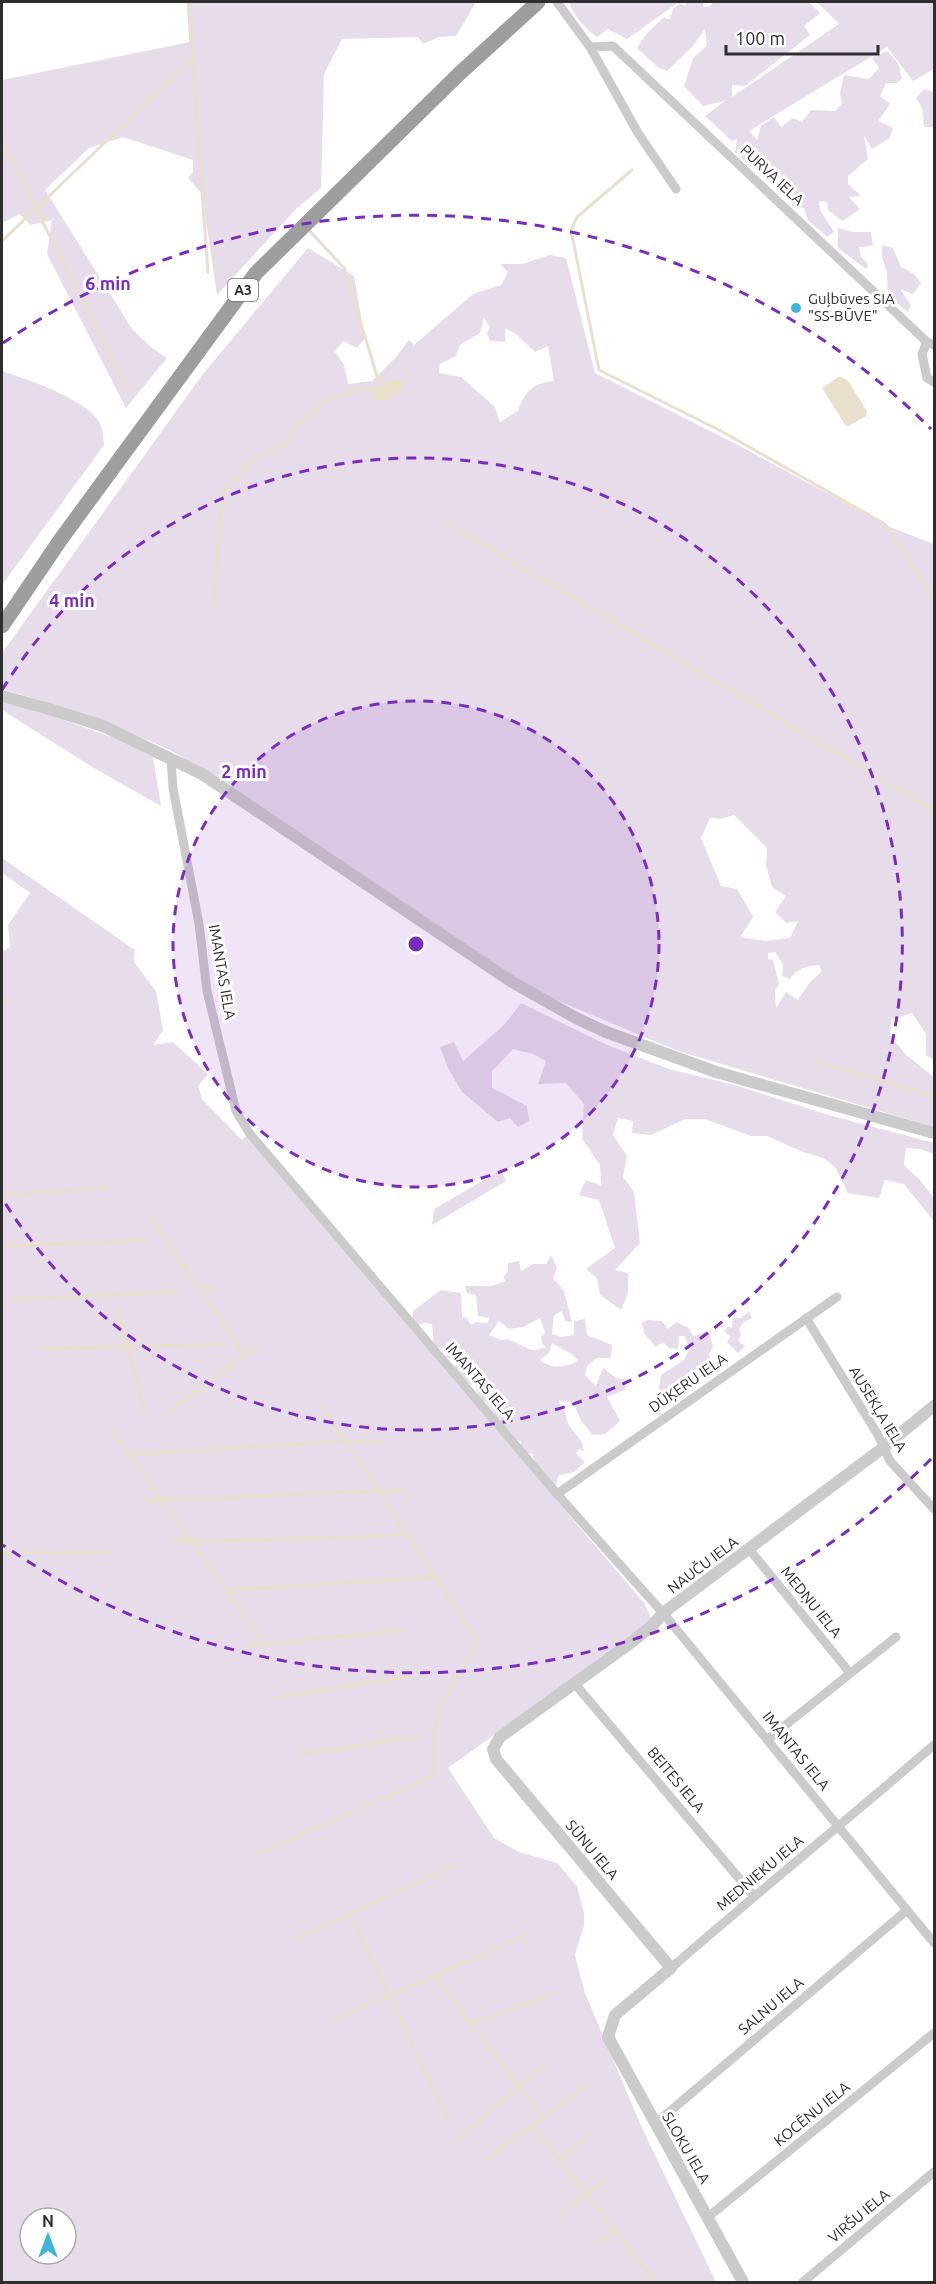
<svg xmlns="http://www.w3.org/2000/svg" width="936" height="2284" font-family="Ubuntu,sans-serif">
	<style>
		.green { fill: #e7ddea; fill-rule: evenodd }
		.water { fill: #e9e0cb }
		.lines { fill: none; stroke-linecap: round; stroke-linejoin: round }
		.stream { stroke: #e9e0cb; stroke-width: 3 }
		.minor { stroke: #cbcbcb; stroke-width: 9 }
		.tertiary { stroke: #cbcbcb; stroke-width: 12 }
		.trunk { stroke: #9e9e9e; stroke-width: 15 }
		.ring { fill: none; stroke: #7b2cbf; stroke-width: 3; stroke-dasharray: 10 8 }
		.poi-dot { fill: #40b3d6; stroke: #fff; stroke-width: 2 }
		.labels { text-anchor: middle; stroke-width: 6; stroke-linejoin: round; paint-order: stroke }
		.shield { fill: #fff; stroke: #6d6d6d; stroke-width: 1.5 }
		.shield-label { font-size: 14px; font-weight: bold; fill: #2e2e2e }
		.street-label { font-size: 15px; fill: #2e2e2e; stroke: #fff }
		.poi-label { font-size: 15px; fill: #2e2e2e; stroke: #fff; text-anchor: start }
		.centre { fill: #7b2cbf; stroke: #fff; stroke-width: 3 }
		.ring-label { font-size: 18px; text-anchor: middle; font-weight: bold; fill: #7b2cbf; stroke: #fff; stroke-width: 6; stroke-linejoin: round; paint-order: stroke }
	</style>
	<rect width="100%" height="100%" fill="#fff"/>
	<!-- green -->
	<g class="green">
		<polygon points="188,2 476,2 456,36 439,37 423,44 418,37 342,39 324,74 321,188 296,209 217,295 202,194 188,178 193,172 193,160 123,137 89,148 45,190 132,329 152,348 167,358 126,408 47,254 52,220 30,225 20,214 2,223 2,80 190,42"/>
		<path d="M569 2H679L627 39 608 29 597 37C585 29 574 16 569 2Z"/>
		<path d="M687 2H703V7L711 6 713 2H809L820 13 804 26 810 35 745 86 732 85V97L839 24 817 2H934V69L913 81 887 47 749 131 757 140 761 126 774 117 781 127 793 118 802 122 811 110 835 111 842 104 840 94 844 75 869 79 879 68 872 58 887 51 898 63 902 78 897 83H886L880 96 890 104 878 121 893 128 890 138 872 149 864 135 868 159 848 176V184L861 196 849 197 860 209 842 221 828 210 827 202 819 201 820 210 834 232 827 237 808 220 804 208 792 206C796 183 780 170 760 163L750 166 735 152 737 139 732 141 705 116 725 101 703 106 684 86 693 58 707 46 705 29 693 46 667 71 659 68 637 48 646 34 663 18 670 19 673 9 680 3 685 6Z"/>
		<polygon points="924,89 934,92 934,127 924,127 922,108 916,98"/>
		<polygon points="838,228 853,232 871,232 873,246 859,247 861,257 868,264 866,269 838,248"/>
		<polygon points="882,245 893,248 901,267 914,274 921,283 913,294 900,289 911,305 908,312 888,297 887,273 882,257"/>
		<path d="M308 248 354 276 365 338 357 348 343 341 335 352 344 365 348 384 372 381 396 357 409 340 414 345 473 294 501 285 508 272 500 264H522L550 255 566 258 595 373 736 444 890 527 934 544V1060L926 1055V1034L912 1013 892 1019 890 1035 906 1055 934 1077V1127L678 1051 530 989 174 752C118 726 61 706 2 689V653L203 374ZM484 318 490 327 487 333 490 341 505 342V328L516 334 535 352 548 346 554 381C533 383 524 392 518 411L500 422 495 407 461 377 439 373 440 364 456 356 460 345 480 333ZM734 815 767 848 766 865 772 887 786 896 775 912 786 923 798 921 790 938 765 941 740 937 753 917 737 889 721 886 701 838 710 818 721 819ZM775 952 783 964 782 976 790 979C798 968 806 966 819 965L822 971 810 982 798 1000 786 992 776 1008 775 991 779 984 773 960 768 959V953Z"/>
		<path d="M2 371C26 379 93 401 101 426 103 432 103 439 104 445L2 585Z"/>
		<polygon points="2,700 13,702 117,739 153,757 161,806 94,768 2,710"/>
		<path d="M2 858 135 950 134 962 156 991 163 1030 153 1045 173 1042 208 1074 198 1086 203 1100 242 1140 246 1136 645 1604 651 1618 642 1629 448 1768 494 1838 519 1852 557 1863 577 1886 584 1913V1926L575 1955 585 1993 642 2128 716 2282H2V952L10 947 8 925 30 893 2 873ZM30 2218H66V2254H30Z"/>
		<polygon points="521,1003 607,1045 669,1069 735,1085 825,1114 934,1143 934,1154 920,1149 906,1148 904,1165 920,1180 934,1198 934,1218 933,1220 904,1184 885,1180 879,1198 848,1193 835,1167 823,1158 803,1152 767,1136 751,1136 705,1119 685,1119 651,1135 632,1133 633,1121 618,1118 613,1135 627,1156 623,1177 634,1192 640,1243 615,1270 628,1273 628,1293 621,1310 600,1295 597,1278 586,1269 615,1248 599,1200 579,1195 586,1180 601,1185 600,1165 582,1139 584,1104 566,1083 538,1084 546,1061 533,1054 513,1049 492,1071 492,1088 527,1106 529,1121 518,1127 510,1118 498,1122 462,1092 449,1070 440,1047 454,1042 463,1061 505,1024"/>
		<polygon points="501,1170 506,1181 432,1225 434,1209"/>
		<path d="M551 1255 557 1268 553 1278 564 1291 572 1322 565 1321 562 1311 554 1315 552 1334 561 1337 574 1335V1321L585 1319 587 1335 612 1345 611 1358H597L587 1366 585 1375 596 1386 603 1368 616 1378 626 1380 625 1390 607 1397 620 1421 605 1434 593 1435 581 1421 573 1402 559 1400 560 1405 565 1412 568 1424 582 1442 584 1451 579 1449 576 1453 585 1462 574 1472 558 1476 556 1487 534 1464 533 1454 524 1453 520 1447 521 1441 512 1439 486 1402 480 1401 475 1386C465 1383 459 1375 454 1367L459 1361 446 1357 445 1349 434 1346 432 1324 425 1323 416 1325 413 1321V1311L441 1290 461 1293 462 1317 467 1318 471 1325 476 1322 487 1323 490 1318 478 1316 476 1295 467 1293 465 1286H491L506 1281 503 1278 508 1271V1263L519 1261 521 1271 533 1264H546ZM540 1318 545 1333 541 1337 542 1344 546 1347 537 1350H531L508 1339 501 1340 489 1335 499 1321 509 1329 523 1327ZM552 1343 573 1355 578 1361C566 1368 551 1369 540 1360L549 1353Z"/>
		<polygon points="749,1311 752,1318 744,1322 739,1329 741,1335 738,1341 745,1346 738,1353 727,1342 731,1336 724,1332 728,1327 732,1328 733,1318 741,1318"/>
		<polygon points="648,1320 662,1321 668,1329 676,1322 689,1328 693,1336 709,1332 713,1346 709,1354 712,1368 662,1397 658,1394 661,1375 684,1360 689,1349 685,1336 679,1336 678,1349 669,1348 663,1342 656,1347 644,1333 642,1322"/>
	</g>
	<!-- water -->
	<g class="water">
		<polygon points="838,377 842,377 848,381 867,411 866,416 849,426 846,426 822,388"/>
		<path d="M390 379 402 381 404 387C395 396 387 405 374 399L373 394 380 386Z"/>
	</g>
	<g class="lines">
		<!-- stream -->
		<g class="stream">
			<polyline points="188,2 208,272"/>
			<polyline points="2,141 128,392"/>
			<polyline points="632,170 577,217 571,230 599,370 721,431 885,524 934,600"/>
			<polyline points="2,241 191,60"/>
			<polyline points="443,521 934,811"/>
			<polyline points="214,607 219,519 225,490 249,461 285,444 295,426 329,397 364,389 375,391 380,386 344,268 307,228"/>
			<polyline points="2,1002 9,1001"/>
			<polyline points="813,1061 934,1096"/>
			<polyline points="2,1195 107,1188"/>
			<polyline points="149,1216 245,1356"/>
			<polyline points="2,1246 146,1240"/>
			<polyline points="200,1289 216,1289"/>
			<polyline points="9,1299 179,1292"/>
			<polyline points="118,1310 145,1413"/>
			<polyline points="42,1349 222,1344"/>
			<polyline points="163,1416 257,1346"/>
			<polyline points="110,1429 264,1644"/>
			<polyline points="129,1454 344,1441 379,1442"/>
			<polyline points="145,1501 402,1490"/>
			<polyline points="171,1540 190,1542 407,1535"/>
			<polyline points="2,1553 112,1552"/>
			<polyline points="225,1590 435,1577"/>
			<polyline points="247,1646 401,1630"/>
			<polyline points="273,1698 411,1676"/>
			<polyline points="302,1754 421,1736"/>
			<polyline points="257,1854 433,1776 433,1735 440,1706 478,1643 320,1404"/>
			<polyline points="349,1913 448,2120"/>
			<polyline points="296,1938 455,1865"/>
			<polyline points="434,1976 542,2118"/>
			<polyline points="334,2020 526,1935"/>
			<polyline points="470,2024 552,1994"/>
			<polyline points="532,2126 655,2282"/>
			<polyline points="452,2144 544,2064"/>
			<polyline points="558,2159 586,2136"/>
			<polyline points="485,2160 586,2085"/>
			<polyline points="558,2216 605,2179"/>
			<polyline points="594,2244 613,2229"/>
		</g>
		<!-- minor -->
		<g class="minor">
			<polyline points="557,2 590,47 638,133 676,189"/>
			<polyline points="590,47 613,46 927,342 934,345"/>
			<polyline points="927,342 922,354 927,378 934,382"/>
			<polyline points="171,759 173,788 199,924 207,991 236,1111 250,1134 557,1494 663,1613 934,1943"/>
			<polyline points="806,1318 878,1435 890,1461 934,1509"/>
			<polyline points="557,1494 837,1297"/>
			<polyline points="749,1549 850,1673"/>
			<polyline points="575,1684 754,1896"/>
			<polyline points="768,1739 896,1637"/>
			<path d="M671 1968C758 1892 847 1820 934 1745"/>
			<polyline points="655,2124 906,1911"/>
			<polyline points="708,2217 934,2033"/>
			<polyline points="803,2282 934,2172"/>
		</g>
		<!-- tertiary -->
		<g class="tertiary">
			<polyline points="2,696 46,708 103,726 202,774 512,982 576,1018 606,1032 716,1072 934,1133"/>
			<polyline points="743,2282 608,2037 615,2015 671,1968 496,1759 493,1749 500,1737 625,1647 652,1626 663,1613 884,1447 934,1406"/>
		</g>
		<!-- trunk -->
		<polyline class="trunk" points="2,626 61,539 256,273 460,73 538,2"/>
	</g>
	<!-- distance rings -->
	<circle cx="416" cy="944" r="243" fill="#7b2cbf" fill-opacity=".12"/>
	<g class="ring">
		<circle cx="416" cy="944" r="243"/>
		<path d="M2 690A486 486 0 1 1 2 1198"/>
		<path d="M931 1459A729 729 0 0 1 3 1545M3 343A729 729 0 0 1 931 429"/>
	</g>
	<!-- markers -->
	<circle class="poi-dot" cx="796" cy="308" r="6"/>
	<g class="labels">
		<!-- shield labels -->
		<rect class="shield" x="228" y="279" width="30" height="22" rx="4.5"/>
		<g class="shield-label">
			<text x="243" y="295">A3</text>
		</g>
		<!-- street labels -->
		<g class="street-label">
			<text transform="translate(772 175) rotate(43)" y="5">PURVA IELA</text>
			<text transform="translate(222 972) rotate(80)" y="5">IMANTAS IELA</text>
			<text transform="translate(480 1381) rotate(49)" y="5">IMANTAS IELA</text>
			<text transform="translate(688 1383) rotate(-35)" y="5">DŪĶERU IELA</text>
			<text transform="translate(878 1409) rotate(59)" y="5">AUSEKĻA IELA</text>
			<text transform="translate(703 1565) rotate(-37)" y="5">NAUČU IELA</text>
			<text transform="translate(811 1602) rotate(51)" y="5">MEDŅU IELA</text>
			<text transform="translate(796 1751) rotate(51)" y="5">IMANTAS IELA</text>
			<text transform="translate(676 1780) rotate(50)" y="5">BEITES IELA</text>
			<text transform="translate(592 1850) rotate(50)" y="5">SŪNU IELA</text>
			<text transform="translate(760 1873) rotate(-40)" y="5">MEDNIEKU IELA</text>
			<text transform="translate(771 2006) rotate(-40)" y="5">SALNU IELA</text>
			<text transform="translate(812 2114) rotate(-39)" y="5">KOCĒNU IELA</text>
			<text transform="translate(686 2148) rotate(60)" y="5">SLOKU IELA</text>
			<text transform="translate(859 2216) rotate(-40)" y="5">VIRŠU IELA</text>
		</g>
		<!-- poi labels -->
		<g class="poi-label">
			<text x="808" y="304">Guļbūves SIA<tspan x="808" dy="17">"SS-BŪVE"</tspan></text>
		</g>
	</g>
	<circle cx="416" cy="944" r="9" class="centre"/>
	<g class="ring-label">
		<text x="108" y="290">6 min</text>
		<text x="72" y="607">4 min</text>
		<text x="244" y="778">2 min</text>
	</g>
	<!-- border -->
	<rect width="936" height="2284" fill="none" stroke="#2e2e2e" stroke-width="6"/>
	<!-- north arrow -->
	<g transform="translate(48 2236)"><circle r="28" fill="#ffffff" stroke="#ababab" stroke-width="1.5"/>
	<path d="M0-4.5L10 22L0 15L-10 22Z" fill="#40b3d6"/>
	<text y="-9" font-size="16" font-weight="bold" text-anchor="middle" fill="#2e2e2e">N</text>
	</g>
	<!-- scale -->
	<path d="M726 45v9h152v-9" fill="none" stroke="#2e2e2e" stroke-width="3"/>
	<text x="735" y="45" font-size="18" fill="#2e2e2e" stroke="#ffffff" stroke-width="4.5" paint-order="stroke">100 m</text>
</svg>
